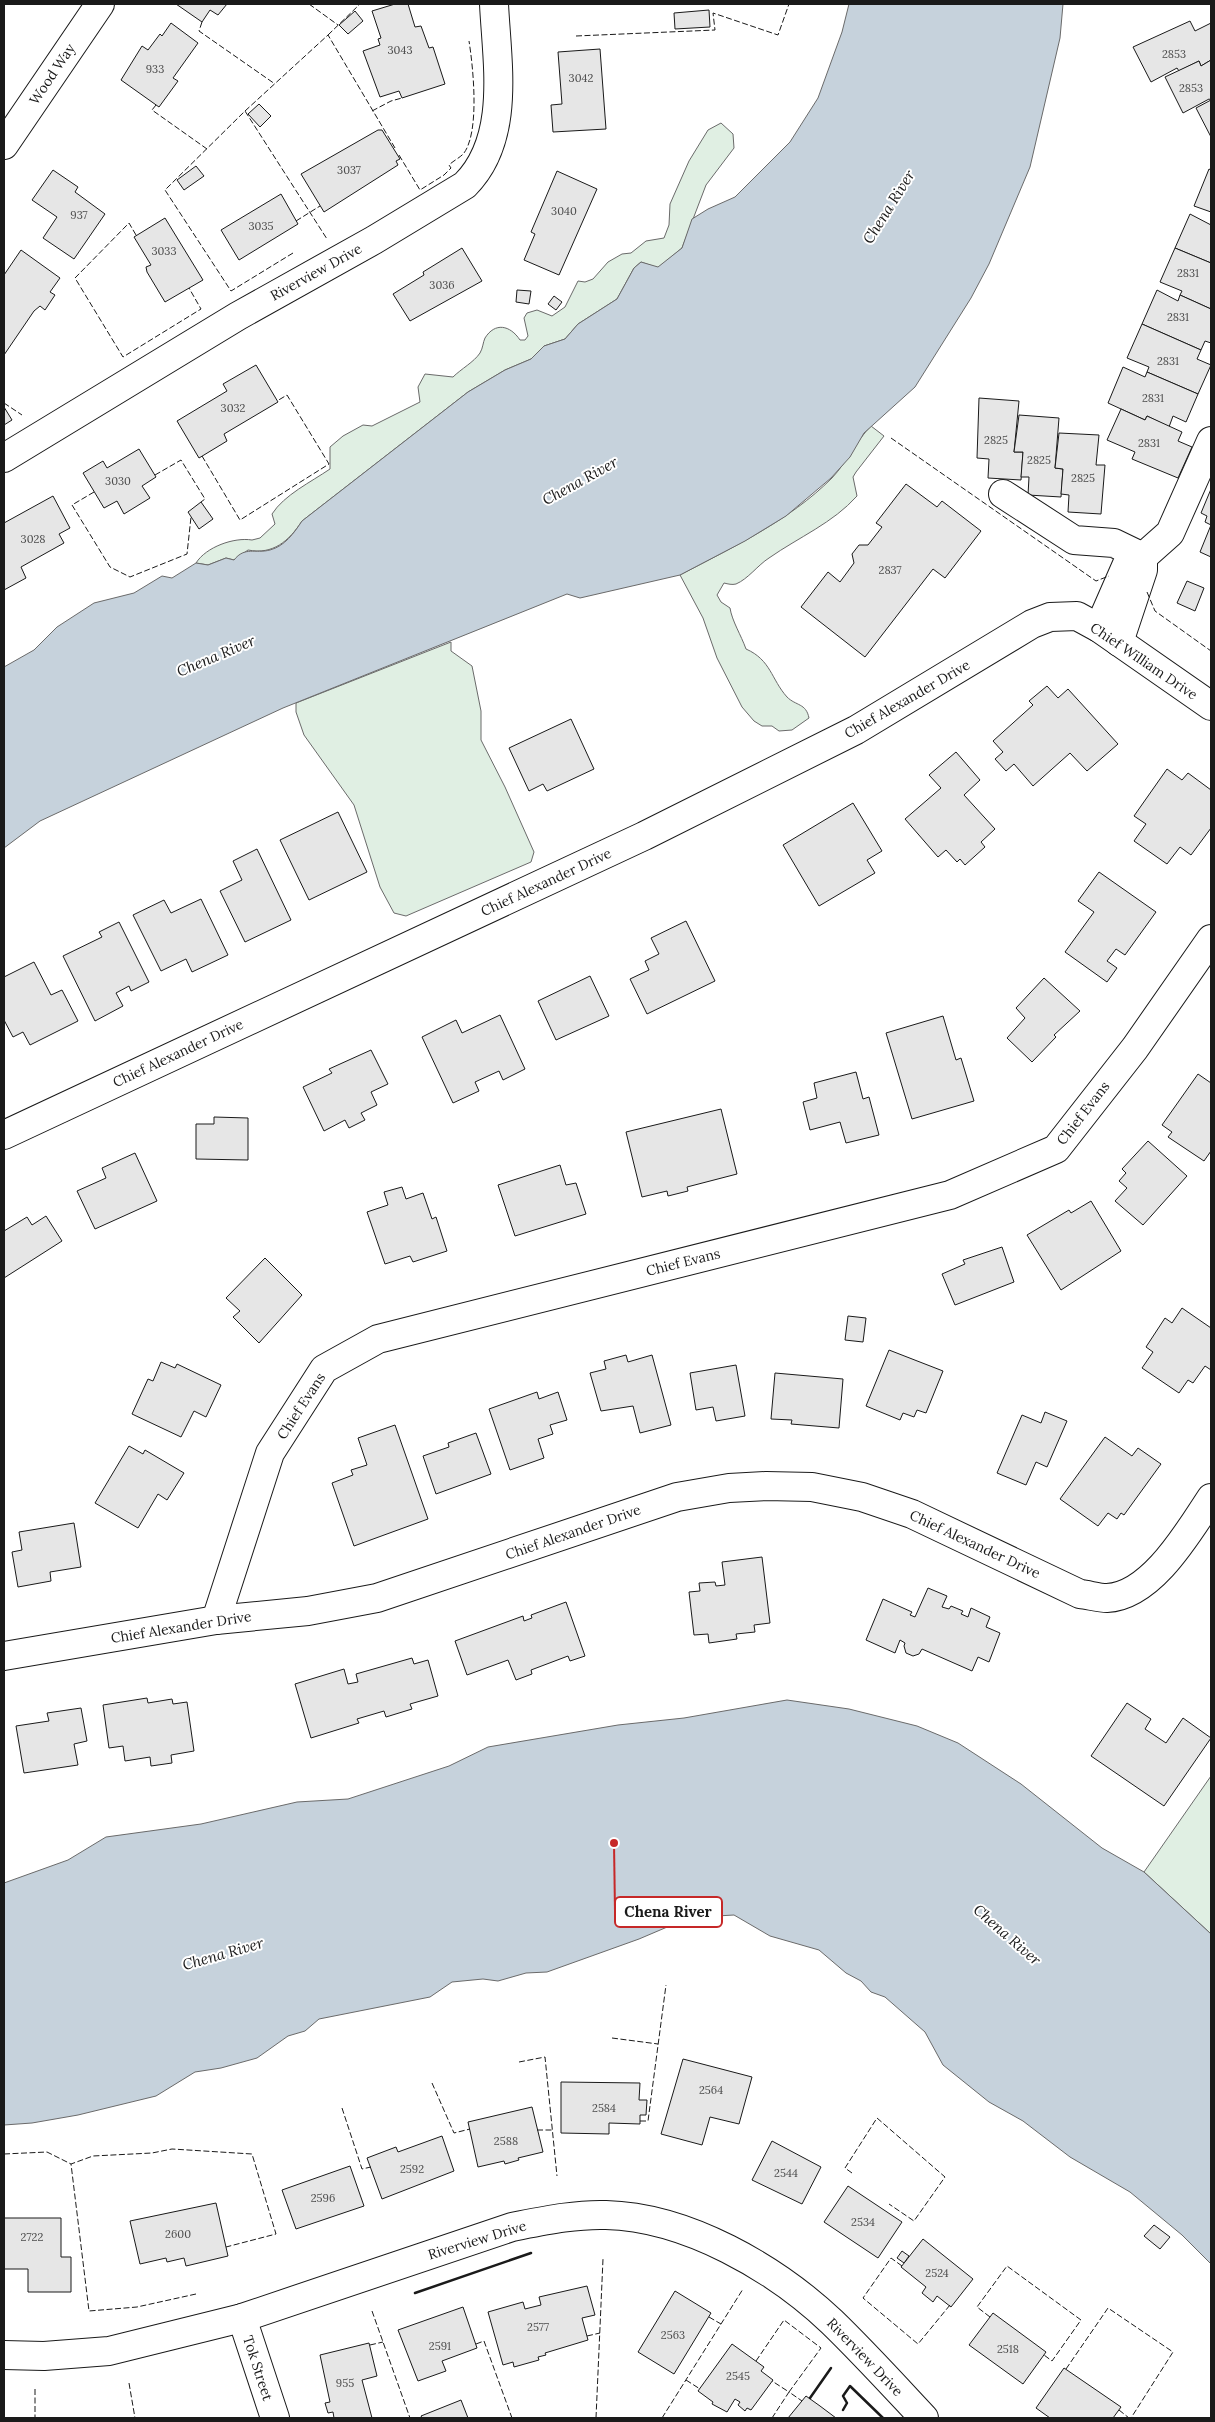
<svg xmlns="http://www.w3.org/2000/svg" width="1215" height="2422" font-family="Lora,serif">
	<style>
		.green { fill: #e0efe3; stroke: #6a6a6a }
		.water { fill: #c6d2dc; stroke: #6a6a6a }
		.building { fill: #e6e6e6; stroke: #1a1a1a }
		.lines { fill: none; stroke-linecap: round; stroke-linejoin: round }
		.minor-casing { stroke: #1a1a1a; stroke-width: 30 }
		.minor { stroke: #fff; stroke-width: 28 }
		.fence { stroke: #1a1a1a; stroke-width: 1; stroke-dasharray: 6 2.5; stroke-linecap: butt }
		.wall { stroke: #1a1a1a; stroke-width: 2.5 }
		.labels { text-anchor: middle; stroke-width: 4; stroke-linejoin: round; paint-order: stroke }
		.number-label { font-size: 11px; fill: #4d4d4d }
		.street-label { font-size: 14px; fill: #1a1a1a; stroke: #fff }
		.water-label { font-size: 15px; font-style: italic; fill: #1a1a1a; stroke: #fff }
		.leader { fill: none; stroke: #c62828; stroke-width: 2 }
		.callout-dot { fill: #c62828; stroke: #fff; stroke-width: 2 }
		.callout { fill: #fff; stroke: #c62828; stroke-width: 2 }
		.callout-label { font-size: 15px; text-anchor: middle; font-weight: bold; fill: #1a1a1a }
	</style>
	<rect width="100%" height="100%" fill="#fff"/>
	<!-- green -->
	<g class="green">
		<path d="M721 123 733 134 734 148 706 185 682 248 658 268 641 262 634 268 617 299 578 324 565 339 544 346 531 359 505 370 468 392 302 521C289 541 273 555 248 550L234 560 226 558 208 565 196 563C206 547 234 537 252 540L260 538 275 524 272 514C284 495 311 482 330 469V447L343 436 363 425 372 426 420 402 418 387 425 374 453 377C461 369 474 362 480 353 483 348 483 342 485 338 495 322 510 325 520 340H525L528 336 524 318 527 313 537 310 552 316 565 307 578 281 585 282 593 279 608 262 622 254 631 253 646 241 664 238 669 225 670 204 689 161 708 130Z"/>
		<path d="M871 426 884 436 856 472 853 477 857 496C833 523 799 537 769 558 758 565 748 579 736 584 732 585 728 584 724 583L717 595 721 602 730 608C732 621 741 635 746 649 771 660 771 679 787 697 796 706 806 703 809 718L792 730 779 731 772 726H762L754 721 742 707 717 658 703 618 680 575C733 547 789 521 832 478 847 462 856 441 871 426Z"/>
		<polygon points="451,642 451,651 472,666 481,711 481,740 505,787 534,852 531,862 406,916 394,913 380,887 354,805 304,735 296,712 296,703"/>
		<polygon points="1211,1776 1211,1934 1144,1872"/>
	</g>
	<!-- water -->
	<g class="water">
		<path d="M849 4H1063L1060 38 1030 167 989 264 971 298 915 387 864 433 850 457 831 478 786 516 745 541 680 575 580 598 567 594 283 708 40 821 4 848V667L34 650 57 627 94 603 134 593 162 576 172 578 196 563 208 565 226 558 234 560C245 546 255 554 270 550 285 546 294 533 302 521L468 392 505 370 531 359 544 346 565 339 578 324 617 299 634 268 641 262 658 267 682 248 692 219 708 209 735 197 790 142 818 98 842 32Z"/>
		<polygon points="787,1700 849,1709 917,1726 958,1743 1021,1784 1102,1848 1144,1872 1211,1934 1211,2264 1182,2235 1130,2192 1070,2157 1023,2121 989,2102 943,2065 925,2032 885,1997 871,1992 861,1981 846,1973 819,1950 770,1936 734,1915 699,1917 679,1922 639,1939 547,1972 526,1973 498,1981 483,1979 452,1982 430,1997 319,2019 305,2031 288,2036 257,2058 221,2068 195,2072 156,2096 78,2115 32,2123 4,2125 4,1883 68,1860 106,1837 201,1824 297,1802 348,1799 449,1766 488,1747 618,1725 684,1718"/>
	</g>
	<!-- building -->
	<g class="building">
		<polygon points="176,4 227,4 218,15 210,10 202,22"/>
		<polygon points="395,4 408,4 415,27 421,26 429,48 433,47 445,84 402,98 399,91 380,97 363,51 380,45 378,39 381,38 372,11"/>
		<polygon points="709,10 710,27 675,29 674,13"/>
		<polygon points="355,11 363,21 348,34 339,25"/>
		<polygon points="1190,21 1195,31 1211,23 1211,60 1201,66 1199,61 1179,71 1177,68 1151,82 1133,47"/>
		<polygon points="171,23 198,43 173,78 178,81 159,107 121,80 142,46 148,50 160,34 162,36"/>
		<polygon points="600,49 606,129 553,132 551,105 562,104 558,52"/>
		<polygon points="1211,60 1211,100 1209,99 1183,113 1165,77 1199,61 1201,66"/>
		<polygon points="1211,100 1211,137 1196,108"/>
		<polygon points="259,104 271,116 260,127 248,114"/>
		<polygon points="378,130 382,130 400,159 396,161 398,165 324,212 301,174"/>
		<polygon points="196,166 204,176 184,190 177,180"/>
		<polygon points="1209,169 1211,170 1211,212 1194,206"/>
		<polygon points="53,170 78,187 75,192 105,214 74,259 43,238 57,217 32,200"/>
		<polygon points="557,171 597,189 559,275 524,260 535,234 531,232"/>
		<polygon points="281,194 298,224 239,260 221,230"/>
		<polygon points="1190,214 1211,225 1211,263 1175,248"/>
		<polygon points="165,218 203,280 165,302 147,272 146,267 151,265 134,237"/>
		<polygon points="462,248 482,281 410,321 393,294 424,275 423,272"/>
		<polygon points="1175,248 1211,263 1211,309 1180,295 1182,291 1160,282"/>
		<polygon points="21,250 60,278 50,292 55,295 45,310 40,306 34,311 4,355 4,275"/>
		<polygon points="517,290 531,291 529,304 516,302"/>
		<polygon points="1157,290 1178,301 1180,295 1211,309 1211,343 1205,341 1201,350 1142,324"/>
		<polygon points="554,296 562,302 556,310 548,304"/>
		<polygon points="1142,324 1201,350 1197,359 1211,365 1198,394 1147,372 1149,367 1127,358"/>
		<polygon points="256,365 278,402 224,434 227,441 199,458 177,421 227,391 223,384"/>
		<polygon points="1123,367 1145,377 1147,372 1198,394 1186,422 1173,416 1169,427 1147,416 1145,420 1108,403"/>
		<polygon points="979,398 1019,401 1014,452 1023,452 1021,480 988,478 989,459 977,458"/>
		<polygon points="4,407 12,420 4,425"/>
		<polygon points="1121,409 1145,420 1147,416 1182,432 1178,441 1192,447 1178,478 1132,459 1135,452 1107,440"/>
		<polygon points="1019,415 1059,418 1055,468 1063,469 1061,497 1028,495 1029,477 1021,477 1023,452 1014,452"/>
		<polygon points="1059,433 1099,435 1096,465 1105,465 1101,514 1068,512 1069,495 1061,494 1063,469 1055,468"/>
		<polygon points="139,449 156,477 142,486 150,498 124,514 117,501 104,508 83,473 103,461 107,468"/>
		<polygon points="906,484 937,507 942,501 981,531 945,578 933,569 865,657 801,607 828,572 840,582 854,563 852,554 859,545 868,545 882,527 876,523"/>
		<polygon points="1211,489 1211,557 1200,552 1211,525 1205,522 1207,516 1201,513"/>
		<polygon points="53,496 70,528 59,534 64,543 21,567 26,578 4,590 4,523"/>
		<polygon points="201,502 213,519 199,529 188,512"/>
		<polygon points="1187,581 1204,588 1195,611 1177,603"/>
		<polygon points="1047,686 1058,698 1068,689 1118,744 1087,771 1070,753 1033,786 1014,764 1006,771 995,759 1003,752 993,741 1033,705 1029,701"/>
		<polygon points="571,719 594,769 547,791 543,784 529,791 509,748"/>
		<polygon points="956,752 980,780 964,795 995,829 981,842 985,847 965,865 960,859 957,862 946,850 938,857 905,819 941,788 929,775"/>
		<polygon points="1167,769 1182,780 1188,773 1211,790 1211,828 1191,855 1180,847 1167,864 1134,841 1146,824 1134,816"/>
		<polygon points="853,803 882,851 867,860 875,873 819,906 783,845"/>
		<polygon points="338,812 367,872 309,900 280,840"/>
		<polygon points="257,849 291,920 245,942 220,891 242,880 233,861"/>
		<polygon points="1099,872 1156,912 1125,955 1116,949 1107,961 1117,968 1107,982 1065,952 1094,912 1078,901"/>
		<polygon points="201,899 228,955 192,972 186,959 161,971 133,915 164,900 171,913"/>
		<polygon points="686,921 715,981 647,1014 630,979 649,970 645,961 659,954 651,938"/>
		<polygon points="119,922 149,982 131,991 129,986 116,993 123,1006 95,1021 63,956 102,937 99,932"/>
		<polygon points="34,962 51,995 62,990 78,1021 30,1045 23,1032 13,1037 4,1020 4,977"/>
		<polygon points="590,976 609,1016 556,1040 538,1001"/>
		<polygon points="1044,978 1080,1011 1054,1035 1056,1037 1032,1062 1007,1038 1025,1018 1016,1008"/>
		<polygon points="500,1015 525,1069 503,1080 499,1071 475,1082 479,1091 453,1103 422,1037 456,1020 462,1033"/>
		<polygon points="943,1016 956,1060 961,1058 974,1101 912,1119 886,1033"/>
		<polygon points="371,1050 388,1084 371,1092 377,1105 361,1113 365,1120 349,1128 345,1120 324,1131 303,1087 332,1073 329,1069"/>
		<polygon points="856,1072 863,1099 869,1097 879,1135 846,1143 840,1122 810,1130 803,1102 817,1098 814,1083"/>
		<polygon points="1198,1074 1211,1083 1211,1151 1204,1161 1168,1137 1172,1132 1162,1125"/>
		<polygon points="721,1109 737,1174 687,1187 688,1191 668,1196 667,1191 642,1197 626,1132"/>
		<polygon points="214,1117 248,1118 248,1160 196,1159 196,1124 214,1124"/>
		<polygon points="1148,1141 1187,1176 1143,1225 1115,1201 1127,1188 1119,1181 1126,1173 1122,1169"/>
		<polygon points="135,1153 157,1201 95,1229 77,1191 106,1178 102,1168"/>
		<polygon points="560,1165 566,1185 576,1183 586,1214 515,1236 498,1185"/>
		<polygon points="402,1187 406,1199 423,1193 432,1219 436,1217 447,1251 413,1262 410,1256 385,1264 367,1212 388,1205 384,1192"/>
		<polygon points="1091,1201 1121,1251 1061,1290 1027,1235 1069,1210 1071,1213"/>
		<polygon points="46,1216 62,1241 4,1278 4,1231 27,1217 32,1225"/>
		<polygon points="1002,1247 1014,1282 955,1305 942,1274 965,1264 963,1260"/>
		<polygon points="265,1258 302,1295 259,1343 233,1317 240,1311 226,1298"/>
		<polygon points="1182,1308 1211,1328 1211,1370 1205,1366 1193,1383 1188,1380 1179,1393 1142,1368 1153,1352 1146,1347 1165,1318 1172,1323"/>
		<polygon points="848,1316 866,1318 863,1342 845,1340"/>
		<polygon points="889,1350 943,1371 926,1413 917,1410 914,1417 903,1413 900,1420 866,1406"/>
		<polygon points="626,1355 628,1362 652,1355 671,1425 640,1433 633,1406 601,1411 590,1373 606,1369 604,1361"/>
		<polygon points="161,1362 175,1368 177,1364 221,1385 206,1417 194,1411 181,1437 132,1414 148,1379 153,1381"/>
		<polygon points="736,1365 745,1416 716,1421 713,1407 696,1410 690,1373"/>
		<polygon points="775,1373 843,1379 839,1428 791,1424 792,1420 771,1419"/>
		<polygon points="537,1392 539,1399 558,1392 567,1420 550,1425 553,1434 538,1439 544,1458 510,1470 489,1409"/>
		<polygon points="1045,1412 1067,1421 1047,1467 1036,1462 1026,1485 997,1473 1022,1415 1041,1423"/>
		<polygon points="395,1425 428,1519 354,1546 332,1483 353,1475 351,1470 367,1465 358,1438"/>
		<polygon points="476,1433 491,1474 436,1494 423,1456 449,1447 448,1443"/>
		<polygon points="1105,1437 1132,1456 1138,1448 1161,1464 1124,1515 1121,1513 1117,1519 1108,1513 1098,1526 1060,1499"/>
		<polygon points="129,1446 143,1454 145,1450 184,1473 167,1500 158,1494 138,1528 95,1503"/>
		<polygon points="74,1523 81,1567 50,1572 51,1581 18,1587 12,1552 22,1550 19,1532"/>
		<polygon points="762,1557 770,1623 754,1625 755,1632 736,1634 737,1639 709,1643 708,1634 694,1635 689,1592 700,1591 699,1583 715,1582 716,1586 725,1585 722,1562"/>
		<polygon points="928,1588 947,1596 942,1607 949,1609 951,1606 963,1611 961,1614 968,1617 971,1608 990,1617 986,1627 1000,1633 989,1662 978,1657 972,1671 922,1649 919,1654 913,1656 906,1653 904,1646 905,1643 900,1640 895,1653 866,1640 883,1599 912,1612 910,1615 915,1617"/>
		<polygon points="566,1602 585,1656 570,1661 568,1656 531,1670 532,1674 516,1680 508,1660 467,1675 455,1641 523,1616 524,1621 532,1618 531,1615"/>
		<polygon points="412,1658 414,1664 428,1660 438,1696 410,1704 412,1709 386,1717 384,1711 357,1719 359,1723 311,1738 295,1684 344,1669 348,1684 358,1682 356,1674"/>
		<polygon points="147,1698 148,1703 172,1699 173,1704 187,1702 194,1751 171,1755 172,1763 151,1766 150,1757 125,1761 123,1746 109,1748 103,1705"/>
		<polygon points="1127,1703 1151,1719 1145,1729 1166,1743 1183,1718 1211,1738 1164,1806 1091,1756"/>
		<polygon points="81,1708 87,1741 74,1744 78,1765 24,1773 16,1726 49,1721 47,1713"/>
		<polygon points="683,2059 752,2077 739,2124 710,2117 702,2145 661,2134"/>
		<polygon points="561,2082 640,2083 639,2100 647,2100 646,2115 640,2115 640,2124 609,2123 609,2134 561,2133"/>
		<polygon points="532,2107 543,2152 518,2158 519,2160 505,2164 504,2161 478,2167 468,2122"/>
		<polygon points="442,2136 454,2171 382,2199 367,2158 396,2147 398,2152"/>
		<polygon points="772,2141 821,2167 802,2204 752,2180"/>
		<polygon points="350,2166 364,2206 296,2229 282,2190"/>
		<polygon points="848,2186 902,2222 878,2258 824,2222"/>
		<polygon points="216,2203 228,2256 186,2266 184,2258 167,2262 166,2258 140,2264 130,2221"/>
		<polygon points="4,2218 61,2218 61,2257 71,2257 71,2292 28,2292 28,2269 4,2269"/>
		<polygon points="1154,2225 1170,2237 1160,2249 1144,2236"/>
		<polygon points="923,2239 973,2279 951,2307 937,2296 933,2302 922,2293 926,2287 901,2267"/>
		<polygon points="902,2251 909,2256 904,2263 897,2258"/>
		<polygon points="587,2286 595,2315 582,2318 588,2340 545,2353 546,2355 538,2357 539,2360 514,2367 513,2362 503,2365 488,2312 523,2302 525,2309 541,2305 539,2297"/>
		<polygon points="675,2291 711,2313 674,2374 638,2352"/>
		<polygon points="463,2307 477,2348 442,2361 446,2371 418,2381 398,2330"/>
		<polygon points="993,2313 1046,2352 1023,2384 969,2345"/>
		<polygon points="369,2343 377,2376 362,2380 372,2418 334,2418 333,2412 328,2413 325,2403 330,2402 320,2355"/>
		<polygon points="732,2344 764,2367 761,2371 773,2380 751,2410 747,2408 745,2411 738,2405 740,2402 735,2399 727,2412 712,2404 713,2402 698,2391"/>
		<polygon points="1064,2368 1121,2407 1113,2418 1050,2418 1036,2408"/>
		<polygon points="806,2396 820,2406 836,2418 788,2418"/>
		<polygon points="461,2400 468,2418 422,2418 421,2416"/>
	</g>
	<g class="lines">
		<defs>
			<g id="minor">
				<polyline points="4,145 100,4"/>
				<path d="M4 458 238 316 374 240 465 185C511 139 497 64 494 4"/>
				<polyline points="1003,494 1074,540 1114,543 1143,557"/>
				<polyline points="1099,628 1127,564 1143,557 1170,533 1211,441"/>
				<polyline points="1119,642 1143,570 1143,557"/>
				<polyline points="4,1135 644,836 856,730 1032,624 1050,617 1077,616 1099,628 1211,706"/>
				<polyline points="216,1620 270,1453 324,1369 378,1339 950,1195 1056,1149 1135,1048 1211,939"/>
				<path d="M4 1656 216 1620 308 1611 377 1598 677 1497 729 1488 766 1486 812 1487 862 1497 912 1514 1080 1594C1089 1595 1099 1598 1107 1598 1152 1596 1189 1531 1211 1498"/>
				<polyline points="242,2318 275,2418"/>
				<path d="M4 2355 44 2356 109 2351 242 2318 512 2227C543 2221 575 2214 606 2215 687 2217 775 2268 832 2322 864 2353 894 2386 924 2418"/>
			</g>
		</defs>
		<!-- minor casing -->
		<use href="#minor" class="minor-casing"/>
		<!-- minor -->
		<use href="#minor" class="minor"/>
		<!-- fence -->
		<g class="fence">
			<polyline points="309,4 338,25"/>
			<polyline points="202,22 199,31 275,84"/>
			<polyline points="328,35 360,4"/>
			<polyline points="576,36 715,30 713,13 778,35 789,4"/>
			<polyline points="156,105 152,110 207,149"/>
			<polyline points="245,111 328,35 395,148"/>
			<polyline points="372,111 391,101 402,98"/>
			<path d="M399 155 420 190 444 175 451 168 449 165C453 161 461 157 464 153 480 131 473 66 469 41"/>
			<polyline points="296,221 320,206"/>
			<polyline points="136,235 129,223 75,278 123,357 201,309 189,288"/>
			<polyline points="293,253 231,291 165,190 245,111 327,239"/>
			<polyline points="4,403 22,415"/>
			<polyline points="891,438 1096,581 1109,576"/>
			<polyline points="202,456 240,520 329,464 287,395 277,401"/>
			<polyline points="155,475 181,460 205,499 201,502"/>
			<polyline points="94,492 72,505 110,567 130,577 187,554 191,517"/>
			<polyline points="1147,592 1155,611 1211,651"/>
			<polyline points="612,2038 658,2044"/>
			<polyline points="519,2062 545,2057 557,2176"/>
			<polyline points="432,2083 454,2133 470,2129"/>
			<polyline points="342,2108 362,2169 371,2167"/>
			<polyline points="640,2121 648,2121 666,1985"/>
			<polyline points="537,2130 552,2130"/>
			<polyline points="4,2154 47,2152 71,2164"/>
			<polyline points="852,2173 845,2168 877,2118 945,2177 914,2221 889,2204"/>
			<polyline points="902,2266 891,2258 863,2298 918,2344 950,2305"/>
			<polyline points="196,2294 137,2307 89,2311 71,2164 93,2156 152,2153 172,2149 252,2154 276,2234 226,2247"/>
			<polyline points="372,2311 410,2418"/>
			<polyline points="709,2317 721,2324"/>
			<polyline points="990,2317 977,2307 1007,2266 1081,2320 1052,2361 1044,2355"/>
			<polyline points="587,2336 600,2333"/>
			<polyline points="476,2344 484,2341 512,2418"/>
			<polyline points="370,2345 383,2342"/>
			<polyline points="756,2361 784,2320 821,2348 789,2392 772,2381"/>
			<polyline points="1066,2369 1108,2308 1173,2352 1131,2418"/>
			<polyline points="686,2380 700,2389"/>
			<polyline points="129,2383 135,2418"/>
			<polyline points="35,2389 35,2418"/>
			<polyline points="1119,2410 1129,2418"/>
			<polyline points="241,2418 246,2418"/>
			<polyline points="596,2418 603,2259"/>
			<polyline points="662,2418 743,2289"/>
			<polyline points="772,2418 789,2392 802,2401"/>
		</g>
		<!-- wall -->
		<g class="wall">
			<polyline points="415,2293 531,2253"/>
			<polyline points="810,2398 831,2368"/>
			<polyline points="843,2410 847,2403 843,2396 850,2386 883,2418"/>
		</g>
	</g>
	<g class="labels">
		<!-- number labels -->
		<g class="number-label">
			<text x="400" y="54">3043</text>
			<text x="1174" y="58">2853</text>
			<text x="155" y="73">933</text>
			<text x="581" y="82">3042</text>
			<text x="1191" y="92">2853</text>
			<text x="349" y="174">3037</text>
			<text x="564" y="215">3040</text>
			<text x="79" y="219">937</text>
			<text x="261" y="230">3035</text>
			<text x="164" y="255">3033</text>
			<text x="1188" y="277">2831</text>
			<text x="442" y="289">3036</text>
			<text x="1178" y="321">2831</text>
			<text x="1168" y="365">2831</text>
			<text x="1153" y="402">2831</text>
			<text x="233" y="412">3032</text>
			<text x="996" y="444">2825</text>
			<text x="1149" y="447">2831</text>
			<text x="1039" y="464">2825</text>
			<text x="1083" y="482">2825</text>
			<text x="118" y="485">3030</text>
			<text x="33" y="543">3028</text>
			<text x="890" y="574">2837</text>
			<text x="711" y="2094">2564</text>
			<text x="604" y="2112">2584</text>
			<text x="506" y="2145">2588</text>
			<text x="412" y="2173">2592</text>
			<text x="786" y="2177">2544</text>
			<text x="323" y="2202">2596</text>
			<text x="863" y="2226">2534</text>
			<text x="178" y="2238">2600</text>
			<text x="32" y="2241">2722</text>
			<text x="937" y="2277">2524</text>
			<text x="538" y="2331">2577</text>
			<text x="673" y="2339">2563</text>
			<text x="440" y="2350">2591</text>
			<text x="1008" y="2353">2518</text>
			<text x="738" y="2380">2545</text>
			<text x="345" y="2387">955</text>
		</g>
		<!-- street labels -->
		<g class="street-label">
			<text transform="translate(52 74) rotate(-56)" y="5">Wood Way</text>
			<text transform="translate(316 272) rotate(-29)" y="5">Riverview Drive</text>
			<text transform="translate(1144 661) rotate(34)" y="5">Chief William Drive</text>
			<text transform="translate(907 699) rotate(-30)" y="5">Chief Alexander Drive</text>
			<text transform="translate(546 882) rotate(-25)" y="5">Chief Alexander Drive</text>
			<text transform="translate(178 1053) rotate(-25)" y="5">Chief Alexander Drive</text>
			<text transform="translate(1083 1113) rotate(-52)" y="5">Chief Evans</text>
			<text transform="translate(683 1262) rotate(-14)" y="5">Chief Evans</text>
			<text transform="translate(301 1406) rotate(-57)" y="5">Chief Evans</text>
			<text transform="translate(573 1532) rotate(-19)" y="5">Chief Alexander Drive</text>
			<text transform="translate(975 1544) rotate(25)" y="5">Chief Alexander Drive</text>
			<text transform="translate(181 1627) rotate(-9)" y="5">Chief Alexander Drive</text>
			<text transform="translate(477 2240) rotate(-17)" y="5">Riverview Drive</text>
			<text transform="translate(865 2357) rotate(46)" y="5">Riverview Drive</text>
			<text transform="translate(258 2368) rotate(72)" y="5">Tok Street</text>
		</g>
		<!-- water labels -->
		<g class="water-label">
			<text transform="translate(889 207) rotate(-58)" y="5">Chena River</text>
			<text transform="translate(580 481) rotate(-29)" y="5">Chena River</text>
			<text transform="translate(216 656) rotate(-23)" y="5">Chena River</text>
			<text transform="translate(1007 1935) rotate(41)" y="5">Chena River</text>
			<text transform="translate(223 1954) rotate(-16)" y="5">Chena River</text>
		</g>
	</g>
	<!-- callouts -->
	<path class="leader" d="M614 1843L615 1912"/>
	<circle class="callout-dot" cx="614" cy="1843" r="5"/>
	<rect class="callout" x="615" y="1897" width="107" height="30" rx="5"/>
	<g class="callout-label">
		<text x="668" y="1917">Chena River</text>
	</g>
	<!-- border -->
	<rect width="1215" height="2422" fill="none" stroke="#1a1a1a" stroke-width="10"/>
</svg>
